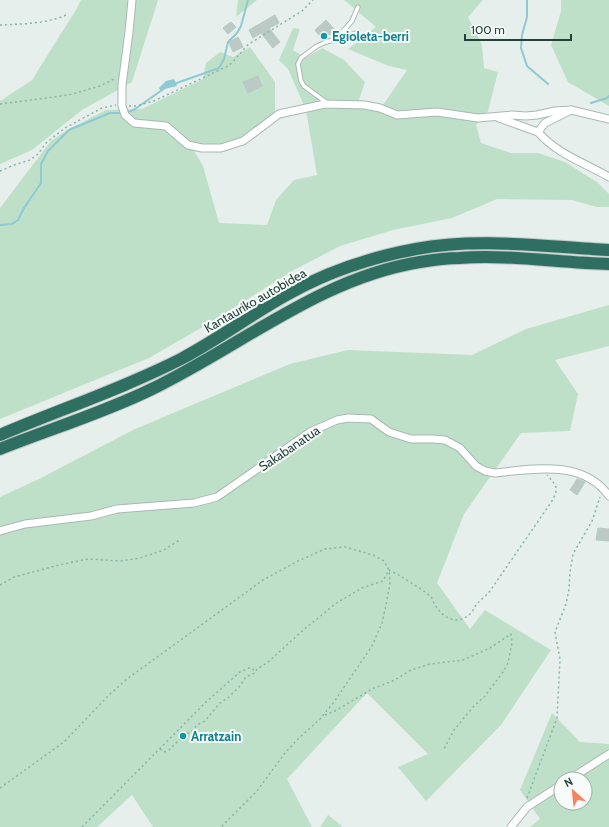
<svg xmlns="http://www.w3.org/2000/svg" width="609" height="827" font-family="Cabin,sans-serif">
	<style>
		.green { fill: #bfe0c8; fill-rule: evenodd }
		.water { fill: #8ec9d4 }
		.lines { fill: none; stroke-linecap: round; stroke-linejoin: round }
		.stream { stroke: #8ec9d4; stroke-width: 2 }
		.building { fill: #bbcac4; stroke: #b8c9c2 }
		.service-casing { stroke: #a8b8b2; stroke-width: 5.5 }
		.minor-casing { stroke: #a8b8b2; stroke-width: 9 }
		.motorway-casing { stroke: #c2cac8; stroke-width: 14 }
		.path { stroke: #86b3a5; stroke-width: 1.5; stroke-dasharray: 2 3; stroke-linecap: butt }
		.service { stroke: #fff; stroke-width: 3.5 }
		.minor { stroke: #fff; stroke-width: 7 }
		.motorway { stroke: #2f6f62; stroke-width: 12 }
		.culture-dot { fill: #0f9aa8; stroke: #f7fbf9; stroke-width: 1.5 }
		.labels { text-anchor: middle; stroke-width: 4; stroke-linejoin: round; paint-order: stroke }
		.culture-label { font-size: 13px; font-weight: bold; fill: #0d838f; stroke: #f7fbf9; text-anchor: start }
		.street-label { font-size: 13px; fill: #24423a; stroke: #f7fbf9 }
	</style>
	<rect width="100%" height="100%" fill="#e6efeb"/>
	<!-- green -->
	<g class="green">
		<polygon points="81,0 158,0 132,82 82,110 32,150 0,164 0,101 32,80 77,8"/>
		<polygon points="238,0 257,0 236,17"/>
		<path d="M344 0H483L468 17 482 45 484 68 498 72 488 111 476 125 481 143 511 153H538L565 162 597 182 609 194V207H597L572 200 497 199 452 218 393 230 340 246 294 270 206 325 149 358 0 419V208L51 141 67 130 106 110 142 109 203 79 206 63 220 52 233 57 250 47 275 82V114C262 124 236 145 219 146 209 147 199 145 189 142L203 166 219 223 267 225 276 200 294 180 317 175 306 110 288 69 279 60 293 28 300 29 293 50 306 58 322 48 344 60 365 82 359 100 383 105 407 70 389 66 348 49 376 27Z"/>
		<polygon points="561,0 609,0 609,106 568,82 551,45 561,11"/>
		<polygon points="609,305 609,346 555,360 578,394 570,431 521,433 464,514 437,583 470,629 485,610 551,650 501,725 426,801 398,767 428,754 367,693 287,779 312,827 153,827 132,795 97,827 0,827 0,497 39,479 135,429 290,364 348,350 472,355 526,329"/>
		<path d="M552 713 580 742 609 744V827H530L540 819 520 790ZM561 779H585V803H561Z"/>
		<polygon points="328,815 342,826 341,827 320,827"/>
	</g>
	<!-- water -->
	<polygon class="water" points="174,79 177,86 160,90 159,88 166,81"/>
	<g class="lines">
		<!-- stream -->
		<g class="stream">
			<polyline points="527,0 527,17 522,35 521,48 527,66 548,84"/>
			<polyline points="174,84 219,68 224,59 228,42 237,33 241,26 248,0"/>
			<polyline points="591,103 607,98 609,96"/>
			<polyline points="126,113 135,109 165,88"/>
			<polyline points="0,225 12,224 18,220 24,208 41,183 41,164 48,151 69,130 110,113 122,113"/>
		</g>
	</g>
	<!-- building -->
	<g class="building">
		<polygon points="275,15 279,23 269,28 280,42 273,48 261,33 253,38 249,30"/>
		<polygon points="326,20 335,30 323,40 315,30"/>
		<polygon points="231,22 236,27 228,34 223,28"/>
		<polygon points="360,29 362,36 350,40 351,36 349,33"/>
		<polygon points="238,37 243,47 233,52 229,42"/>
		<polygon points="258,76 262,86 248,93 243,82"/>
		<polygon points="577,479 585,482 577,495 570,490"/>
		<polygon points="598,528 609,529 609,541 596,540"/>
	</g>
	<g class="lines">
		<defs>
			<g id="service">
				<polyline points="337,38 352,21 358,7"/>
				<polyline points="327,103 304,86 301,81 298,64 301,58 317,46 326,42 348,36"/>
			</g>
			<g id="minor">
				<polyline points="132,0 129,32 122,85 122,106 125,115 134,123 166,126 188,145 202,148 221,148 243,141 279,114 325,104 365,105 380,108 397,115 437,112 478,118 512,115 526,116 537,115 555,111 571,110"/>
				<polyline points="499,118 538,132"/>
				<path d="M609 119 571 110 545 123 538 132C557 154 585 163 609 177"/>
				<path d="M0 531 25 524 91 516 117 509 194 503 217 497 310 432 337 420 348 418 371 419 389 432 411 439H433L445 440 460 448 476 466 485 471 495 473C533 469 583 459 609 496"/>
				<polyline points="570,779 609,754"/>
				<polyline points="511,827 527,807 561,785"/>
			</g>
			<g id="motorway">
				<path d="M0 435C61 409 122 389 181 359 219 339 253 313 290 293 329 271 373 257 416 249 478 237 546 247 609 250"/>
				<path d="M0 449C50 429 103 413 152 389 241 346 320 278 420 262 432 260 446 258 459 258 507 254 560 263 609 264"/>
			</g>
		</defs>
		<!-- service casing -->
		<use href="#service" class="service-casing"/>
		<!-- minor casing -->
		<use href="#minor" class="minor-casing"/>
		<!-- motorway casing -->
		<use href="#motorway" class="motorway-casing"/>
		<!-- path -->
		<g class="path">
			<path d="M0 25C22 24 48 24 68 14"/>
			<polyline points="0,104 69,95 100,86 116,78"/>
			<path d="M129 106H136L154 101 228 66C236 60 241 51 249 44L302 11 313 0"/>
			<polyline points="0,171 14,165 30,160 38,154 46,143 65,128 102,108 116,105"/>
			<polyline points="0,585 14,577 59,565 88,559 120,561 140,558 164,550 181,539"/>
			<polyline points="325,715 335,711 372,689 395,680 411,670 430,664 463,660 490,648 511,634 512,643 508,663 503,672 485,696 474,706 454,730 444,749"/>
			<path d="M160 749 164 752 169 750 183 736 192 731 197 725 205 721 220 703 229 697 239 687 246 677 255 673 257 669 267 663 301 632 335 604 362 588 383 581 389 570C396 573 427 592 431 597 433 599 433 602 435 605 443 618 457 626 470 614 473 612 474 607 477 604 480 600 485 597 490 591L552 501C559 488 557 486 547 475"/>
			<polyline points="0,788 64,742 110,694 127,679 263,580 298,561 325,549 345,547 373,555 384,561 389,570 390,584 386,605 382,623 372,646 334,702 320,719 298,739 285,753 257,791 221,827"/>
			<polyline points="527,798 557,718 560,659 555,632 566,604 569,589 570,572 573,554 592,521 600,497"/>
			<polyline points="82,827 206,702 240,672 249,668 253,669 255,673"/>
		</g>
		<!-- service -->
		<use href="#service" class="service"/>
		<!-- minor -->
		<use href="#minor" class="minor"/>
		<!-- motorway -->
		<use href="#motorway" class="motorway"/>
	</g>
	<!-- markers -->
	<g class="culture-dot">
		<circle cx="324" cy="36" r="4"/>
		<circle cx="183" cy="736" r="4"/>
	</g>
	<g class="labels">
		<!-- culture labels -->
		<g class="culture-label">
			<text x="332" y="41">Egioleta-berri</text>
			<text x="191" y="741">Arratzain</text>
		</g>
		<!-- street labels -->
		<g class="street-label">
			<text transform="translate(255 300) rotate(-30)" y="5">Kantauriko autobidea</text>
			<text transform="translate(289 448) rotate(-34)" y="5">Sakabanatua</text>
		</g>
	</g>
	<!-- north arrow -->
	<g transform="translate(573 791) rotate(333)"><circle r="19" fill="#f7fbf9" stroke="#a3b1ad"/>
	<path d="M0-3L7 15L0 10L-7 15Z" fill="#f4845f"/>
	<text y="-6" font-size="11" font-weight="bold" text-anchor="middle" fill="#24423a">N</text>
	</g>
	<!-- scale -->
	<path d="M465 34v6h106v-6" fill="none" stroke="#24423a" stroke-width="2"/>
	<text x="471" y="34" font-size="12" fill="#24423a" stroke="#f7fbf9" stroke-width="3" paint-order="stroke">100 m</text>
</svg>
